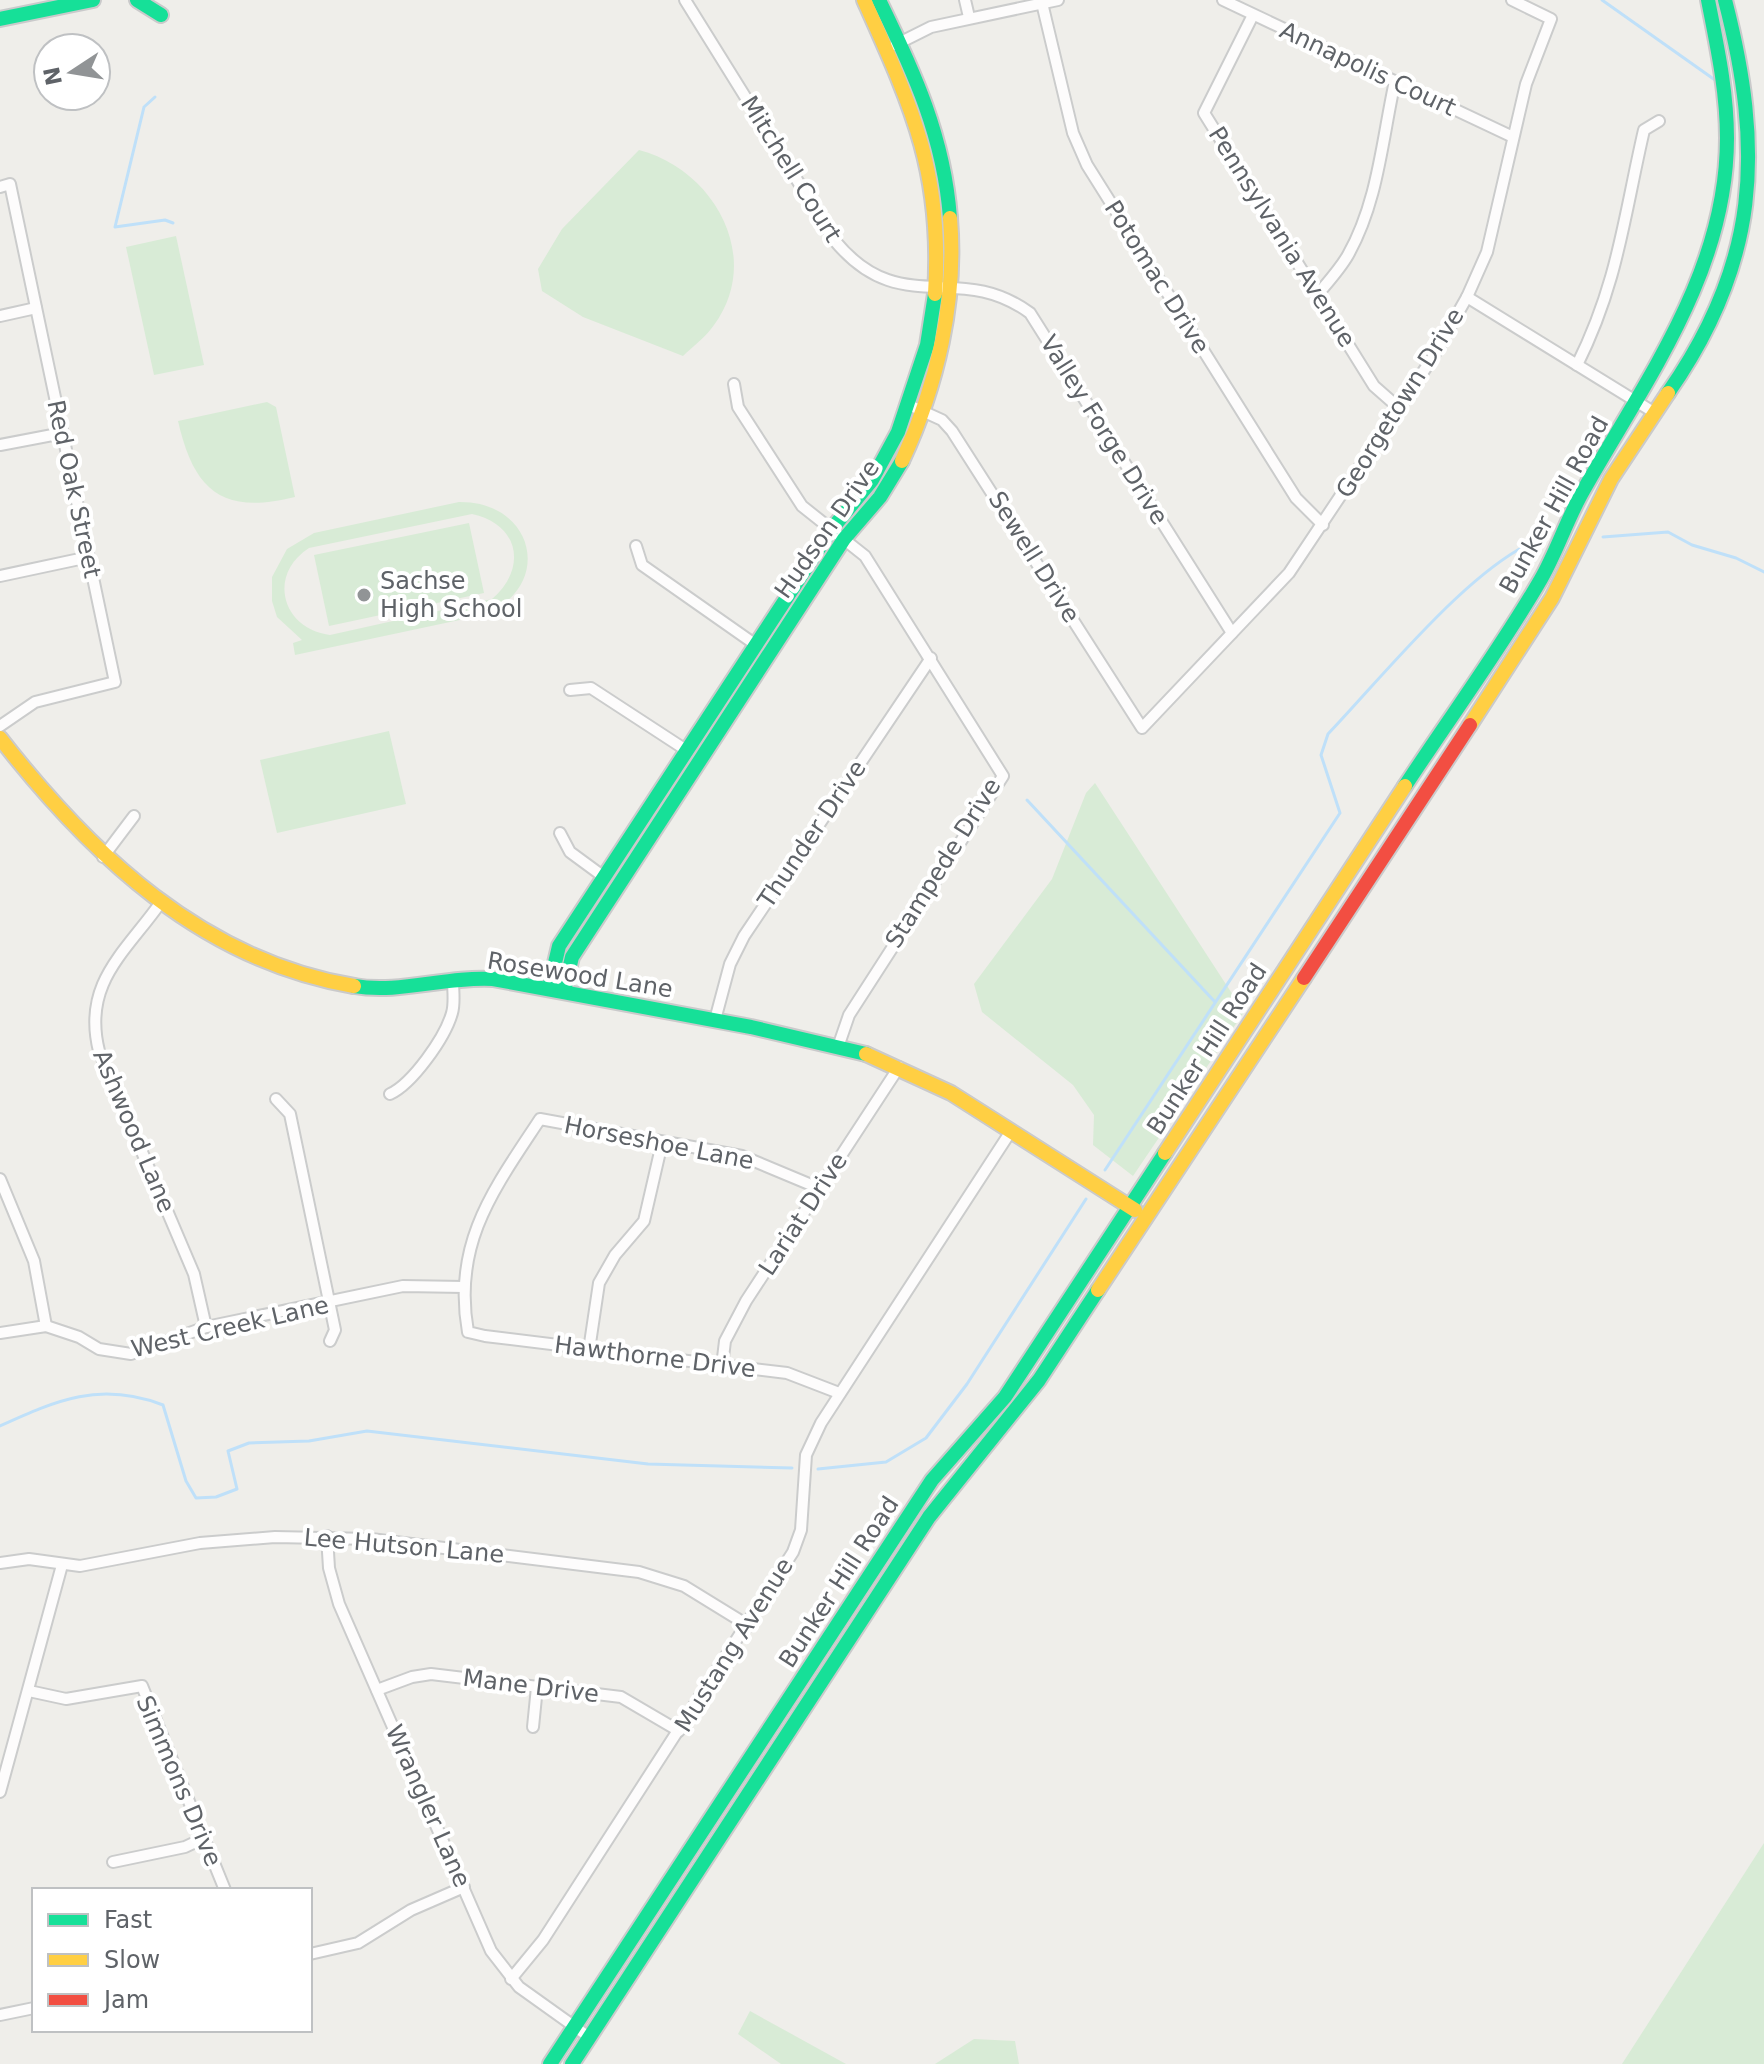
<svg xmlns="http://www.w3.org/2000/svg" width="1764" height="2064" font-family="'DejaVu Sans',sans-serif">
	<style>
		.green { fill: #d8ebd6; fill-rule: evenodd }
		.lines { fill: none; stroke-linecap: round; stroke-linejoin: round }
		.stream { stroke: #bfe0f9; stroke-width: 3 }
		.street-casing { stroke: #cbcccc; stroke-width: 14 }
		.fast-casing { stroke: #cacacb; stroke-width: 18 }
		.slow-casing { stroke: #cacacb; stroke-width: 18 }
		.jam-casing { stroke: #cacacb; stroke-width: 18 }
		.street { stroke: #fdfcfc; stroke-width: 10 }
		.fast { stroke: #16e098; stroke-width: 14 }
		.slow { stroke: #ffcf43; stroke-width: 14 }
		.jam { stroke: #f24e42; stroke-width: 14 }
		.poi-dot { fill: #919496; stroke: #fff; stroke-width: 3 }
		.labels { text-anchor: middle; stroke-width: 8; stroke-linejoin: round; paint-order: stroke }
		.street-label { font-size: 24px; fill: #5f6368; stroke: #fff }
		.poi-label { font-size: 24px; fill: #5f6368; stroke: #fff; text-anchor: start }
	</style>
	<rect width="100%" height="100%" fill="#efeeea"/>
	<!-- green -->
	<g class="green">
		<path d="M639 150C713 169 764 257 714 325 706 337 693 346 683 356L583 317 542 291 538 269 562 229Z"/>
		<polygon points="176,236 204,365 154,375 126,247"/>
		<path d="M267 402 276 407 295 497C222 515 194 491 178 421Z"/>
		<path d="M459 502C535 501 555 587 483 615L295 655 293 643 302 640 277 617 272 601V577L287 549 314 533ZM472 514C519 524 528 568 492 599L330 635C282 629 267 575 309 548Z"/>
		<polygon points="469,523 484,593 329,626 314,555"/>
		<polygon points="389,731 406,804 277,833 260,760"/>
		<polygon points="1095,783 1244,1012 1133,1176 1093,1145 1094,1115 1073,1085 982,1012 974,984 1052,879 1086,793"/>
		<polygon points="1764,1843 1764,2064 1622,2064"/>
		<polygon points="750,2011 846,2064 781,2064 738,2034"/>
		<polygon points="974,2039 1015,2041 1019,2064 935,2064"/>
	</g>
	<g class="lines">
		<!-- stream -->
		<g class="stream">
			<polyline points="1602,0 1715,80"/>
			<polyline points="155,97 144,107 115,227 165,220 173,223"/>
			<polyline points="1603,537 1668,532 1692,545 1736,558 1764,572"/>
			<polyline points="1027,800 1215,1002"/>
			<path d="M1105 1170 1340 813 1321 755 1328 734C1380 680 1477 558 1546 537"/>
			<path d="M0 1426C57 1400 100 1381 163 1405L186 1481 196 1498 216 1497 237 1489 228 1451 249 1443 309 1441 367 1431 648 1464 792 1468"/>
			<polyline points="818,1469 886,1462 926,1438 967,1384 1086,1199"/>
		</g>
		<defs>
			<g id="street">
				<path d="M685 0 835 241C900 320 958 260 1030 313L1232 633"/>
				<polyline points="965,0 969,17"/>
				<polyline points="1223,0 1513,137"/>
				<polyline points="1042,3 1073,133 1087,165 1296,498 1323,525"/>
				<polyline points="1253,15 1204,113 1374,386 1399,408"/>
				<polyline points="895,45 931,27 1058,0"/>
				<polyline points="0,187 10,184 115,682 35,702 0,726"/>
				<path d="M1318 294C1328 282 1340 269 1348 255 1378 202 1382 140 1395 81"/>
				<polyline points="1467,297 1655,413"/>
				<polyline points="0,316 36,308"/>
				<path d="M1577 365C1618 283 1624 216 1644 130L1659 121"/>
				<polyline points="734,384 738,407 802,506 865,556 1003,776 849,1015 838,1047"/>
				<polyline points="909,405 942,420 952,431 1142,728 1289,573 1433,357 1467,297 1487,252 1526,84 1551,19 1512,0"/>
				<polyline points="0,445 63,433"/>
				<polyline points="636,546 642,565 756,645"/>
				<polyline points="0,576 89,557"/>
				<polyline points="570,690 591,688 686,750"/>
				<polyline points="560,833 570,852 604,877"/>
				<polyline points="103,857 134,816"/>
				<path d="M161 902C125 953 82 983 99 1051L194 1274 206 1327"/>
				<polyline points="715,1020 730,964 744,936 931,658"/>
				<path d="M390 1094C412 1084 445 1038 452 1013 455 1003 453 991 453 981"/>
				<polyline points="276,1099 290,1114 335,1330 330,1341"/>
				<polyline points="0,1179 34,1261 46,1326"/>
				<path d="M821 1189 742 1156 540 1119C494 1189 452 1243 468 1332L485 1336 787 1373 839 1393"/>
				<polyline points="0,1333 46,1326 79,1337 99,1349 131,1354 206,1327 403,1286 464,1287"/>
				<polyline points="589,1350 599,1283 615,1255 644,1221 662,1143"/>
				<polyline points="722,1366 725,1341 746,1301 899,1067"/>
				<polyline points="327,1536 329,1568 339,1604 491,1951 519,1987 589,2037"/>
				<polyline points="0,1563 29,1559 80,1566 200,1543 275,1537 371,1539 639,1572 684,1586 749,1626"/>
				<polyline points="377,1690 412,1677 431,1674 621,1697 679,1731"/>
				<polyline points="29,1691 66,1699 142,1686 225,1890"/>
				<polyline points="533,1727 537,1687"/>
				<polyline points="0,1792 62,1565"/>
				<polyline points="113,1862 185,1847 204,1838"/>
				<polyline points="310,1954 358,1943 411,1910 464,1887"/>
				<polyline points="511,1979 543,1940 793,1552 801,1530 806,1455 821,1423 1011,1131"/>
				<polyline points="0,2015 34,2008"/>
			</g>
			<g id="fast">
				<polyline points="137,0 161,15"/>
				<path d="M879 0C914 72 944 137 950 218"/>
				<polyline points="0,19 93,0"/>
				<path d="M1668 393C1759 263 1764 151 1725 0"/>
				<path d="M1405 786C1450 717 1500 650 1541 579 1557 551 1567 519 1583 491 1646 379 1727 272 1727 138 1727 91 1717 46 1708 0"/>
				<path d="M354 986C400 994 446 976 493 979L751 1027 866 1054"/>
				<polyline points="549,988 559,946 831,530 872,480 898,432 927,345 935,294"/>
				<polyline points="564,991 572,957 844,539 880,497 902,461"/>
				<polyline points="550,2064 932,1480 1005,1397 1165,1153"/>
				<polyline points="572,2064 929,1517 1039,1380 1098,1290"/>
			</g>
			<g id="slow">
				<path d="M864 0C912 107 943 173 935 294"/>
				<path d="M902 461C937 386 957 301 950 218"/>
				<polyline points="1470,725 1552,598 1611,479 1668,393"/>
				<path d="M0 738C91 855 203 961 354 986"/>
				<polyline points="866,1054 951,1093 1135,1210"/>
				<polyline points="1165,1153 1405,786"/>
				<polyline points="1098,1290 1304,978"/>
			</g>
			<polyline id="jam" points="1304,978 1470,725"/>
		</defs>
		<!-- street casing -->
		<use href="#street" class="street-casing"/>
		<!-- fast casing -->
		<use href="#fast" class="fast-casing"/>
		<!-- slow casing -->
		<use href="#slow" class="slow-casing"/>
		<!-- jam casing -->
		<use href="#jam" class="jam-casing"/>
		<!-- street -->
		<use href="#street" class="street"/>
		<!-- fast -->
		<use href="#fast" class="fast"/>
		<!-- slow -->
		<use href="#slow" class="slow"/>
		<!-- jam -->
		<use href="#jam" class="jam"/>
	</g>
	<!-- markers -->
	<circle class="poi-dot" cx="364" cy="595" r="8"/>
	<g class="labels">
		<!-- street labels -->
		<g class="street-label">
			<text transform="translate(1368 69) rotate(25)" y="8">Annapolis Court</text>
			<text transform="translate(791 169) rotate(58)" y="8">Mitchell Court</text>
			<text transform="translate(1282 237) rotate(58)" y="8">Pennsylvania Avenue</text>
			<text transform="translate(1157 277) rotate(58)" y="8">Potomac Drive</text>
			<text transform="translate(1400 403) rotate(-58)" y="8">Georgetown Drive</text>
			<text transform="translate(1104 430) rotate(58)" y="8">Valley Forge Drive</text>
			<text transform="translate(74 489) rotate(78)" y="8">Red Oak Street</text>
			<text transform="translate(1554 505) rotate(-61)" y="8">Bunker Hill Road</text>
			<text transform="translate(827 529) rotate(-55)" y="8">Hudson Drive</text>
			<text transform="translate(1034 557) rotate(58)" y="8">Sewell Drive</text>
			<text transform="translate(812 834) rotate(-56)" y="8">Thunder Drive</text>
			<text transform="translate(943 863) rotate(-58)" y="8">Stampede Drive</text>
			<text transform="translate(580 975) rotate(9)" y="8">Rosewood Lane</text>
			<text transform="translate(1207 1049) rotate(-57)" y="8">Bunker Hill Road</text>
			<text transform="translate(134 1131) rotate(67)" y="8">Ashwood Lane</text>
			<text transform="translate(659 1143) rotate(11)" y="8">Horseshoe Lane</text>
			<text transform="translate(803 1214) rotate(-57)" y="8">Lariat Drive</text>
			<text transform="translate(230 1327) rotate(-13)" y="8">West Creek Lane</text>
			<text transform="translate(655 1357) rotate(7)" y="8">Hawthorne Drive</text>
			<text transform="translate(404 1546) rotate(5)" y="8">Lee Hutson Lane</text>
			<text transform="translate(839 1582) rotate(-57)" y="8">Bunker Hill Road</text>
			<text transform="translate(734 1645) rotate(-58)" y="8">Mustang Avenue</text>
			<text transform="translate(531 1686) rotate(7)" y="8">Mane Drive</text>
			<text transform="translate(179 1781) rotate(67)" y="8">Simmons Drive</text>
			<text transform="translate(428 1806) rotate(66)" y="8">Wrangler Lane</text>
		</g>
		<!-- poi labels -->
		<g class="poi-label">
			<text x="380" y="589">Sachse<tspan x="380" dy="28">High School</tspan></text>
		</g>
	</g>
	<!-- legend -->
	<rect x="32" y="1888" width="280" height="144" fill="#ffffff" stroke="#bfc1c3" stroke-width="2"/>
	<rect x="48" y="1914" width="40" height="12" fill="#16e098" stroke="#bfc1c3" stroke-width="2"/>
	<text x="104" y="1928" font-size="24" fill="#5f6368">Fast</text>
	<rect x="48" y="1954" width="40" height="12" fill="#ffcf43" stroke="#bfc1c3" stroke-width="2"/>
	<text x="104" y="1968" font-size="24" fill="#5f6368">Slow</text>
	<rect x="48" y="1994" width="40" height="12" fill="#f24e42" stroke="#bfc1c3" stroke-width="2"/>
	<text x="104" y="2008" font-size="24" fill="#5f6368">Jam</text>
	<!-- north arrow -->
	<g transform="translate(72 72) rotate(258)"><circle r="38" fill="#ffffff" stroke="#bfc1c3" stroke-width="2"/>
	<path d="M0-6L14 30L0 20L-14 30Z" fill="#919496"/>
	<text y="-12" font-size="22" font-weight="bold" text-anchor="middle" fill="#5f6368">N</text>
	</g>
</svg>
